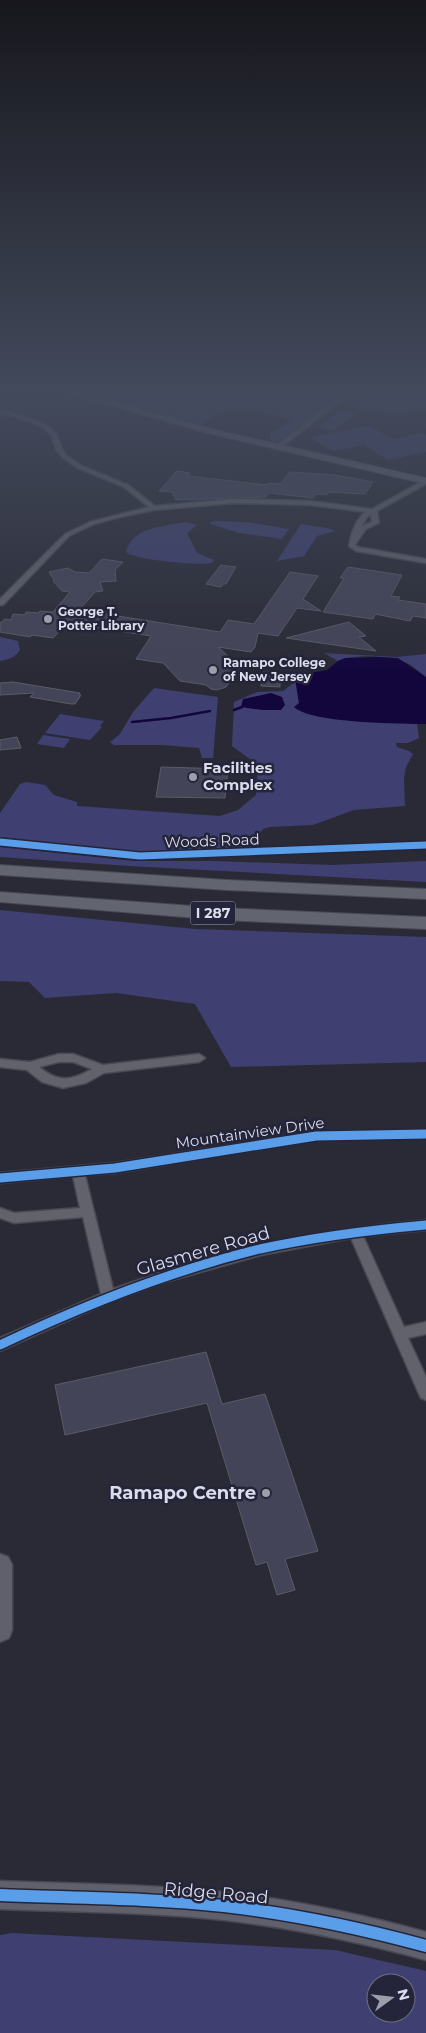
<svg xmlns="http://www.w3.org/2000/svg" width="426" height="2033" font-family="Montserrat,sans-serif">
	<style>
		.green { fill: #3f4071; fill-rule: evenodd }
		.water { fill: #12063d }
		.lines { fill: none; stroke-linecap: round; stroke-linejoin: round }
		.stream { stroke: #12063d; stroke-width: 2.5 }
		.building { fill: #444458; stroke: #5a5c65 }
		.street-casing { stroke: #474852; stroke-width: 3 }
		.secondary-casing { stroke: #474852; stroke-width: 3 }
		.primary-casing { stroke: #474852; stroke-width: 2 }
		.highway-casing { stroke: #474852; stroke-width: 2 }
		.street { fill: #61626c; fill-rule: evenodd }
		.secondary { fill: #5f606b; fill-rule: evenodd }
		.primary { fill: #646671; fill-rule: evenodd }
		.highway { fill: #626470; fill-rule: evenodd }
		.cycleway-far2-casing { stroke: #24253a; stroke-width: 10 }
		.cycleway-far1-casing { stroke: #24253a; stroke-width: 12 }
		.cycleway-casing { stroke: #24253a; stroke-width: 15 }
		.cycleway-far2 { stroke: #5a9eea; stroke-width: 7 }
		.cycleway-far1 { stroke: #5a9eea; stroke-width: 9 }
		.cycleway { stroke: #5a9eea; stroke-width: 12 }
		.poi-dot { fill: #9d9eab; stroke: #24253a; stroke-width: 2 }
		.labels { text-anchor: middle; stroke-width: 5; stroke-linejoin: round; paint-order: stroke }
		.far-poi-label { font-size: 12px; font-weight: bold; fill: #dbddeb; stroke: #24253a; text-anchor: start }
		.shield { fill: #24253a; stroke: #a4a6b6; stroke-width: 1 }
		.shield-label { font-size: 14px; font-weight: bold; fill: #dbddeb }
		.poi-label { font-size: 15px; font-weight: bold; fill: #dbddeb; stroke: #24253a; text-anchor: start }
		.street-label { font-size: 15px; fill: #dbddeb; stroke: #24253a }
		.near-street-label { font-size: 18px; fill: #dbddeb; stroke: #24253a }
		.near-poi-label { font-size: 18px; font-weight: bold; fill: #dbddeb; stroke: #24253a; text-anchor: end }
	</style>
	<rect width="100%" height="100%" fill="#292a35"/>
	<!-- green -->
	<g class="green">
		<path d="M74 390H336L339 391V396L328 407 281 441 271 442 270 433 292 421C271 412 243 408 220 413 214 414 208 420 203 424L174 419Z"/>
		<path d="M366 390H426V411C402 414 376 414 353 408L351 404Z"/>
		<polygon points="341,410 356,414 333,431 317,427"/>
		<polygon points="369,426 393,439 423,433 426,435 426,452 388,460 364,445 333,451 309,437"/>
		<polygon points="216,521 247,522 289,529 282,539 239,533 210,524 210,522"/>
		<path d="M186 522 197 525 187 533 197 553 214 560 212 563C198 566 135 560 126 552 132 527 164 526 186 522Z"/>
		<polygon points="301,524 327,528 336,531 317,536 304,556 277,561"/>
		<path d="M0 637 18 641 20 650C16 657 8 660 0 661Z"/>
		<path d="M324 653 397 657 426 654V677C420 673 414 666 407 663 390 655 355 654 338 661Z"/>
		<polygon points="296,681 299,703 356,721 417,724 419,738 408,743 396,743 397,747 409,751 413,754 406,767 404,778 405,806 354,810 313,825 270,827 263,829 249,849 133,852 0,837 0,813 20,784 26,782 45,785 54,795 77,802 77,806 220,816 238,810 256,795 258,765 232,746 234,702 257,692 283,691"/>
		<polygon points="154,688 218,697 213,758 202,758 199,748 162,745 114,745 110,742 120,734 133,712"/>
		<polygon points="60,714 104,721 100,726 102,727 90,740 45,733"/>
		<polygon points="43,735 70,739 64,748 37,744"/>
		<polygon points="0,847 133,861 215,861 332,865 426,861 426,882 129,866 0,857"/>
		<polygon points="0,910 195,929 426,937 426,1062 231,1067 195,1004 116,993 45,998 29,982 0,981"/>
		<path d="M12 1933 335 1950 426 1971V2033H0V1935ZM376 1983H406V2013H376Z"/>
	</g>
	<!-- water -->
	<g class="water">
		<path d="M380 657 398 658 426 677V724C401 724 310 723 294 707L299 703 295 679 299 675 327 670 338 661 345 658Z"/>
		<polygon points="271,693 282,697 285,705 281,710 262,710 241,707 243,699"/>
	</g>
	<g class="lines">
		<!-- stream -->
		<g class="stream">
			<polyline points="234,710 242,707"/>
			<polyline points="132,722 171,718 210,711"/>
		</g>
	</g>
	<!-- building -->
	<g class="building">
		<polygon points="177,471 190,473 188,476 267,485 269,483 280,484 290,472 335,475 373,482 365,494 328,492 327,495 316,494 313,498 269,493 266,497 176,500 172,492 159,491"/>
		<polygon points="102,559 123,562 115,570 116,581 100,582 103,591 95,592 79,610 220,632 228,620 254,624 290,572 318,576 303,599 321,611 297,608 278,636 258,633 255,647 251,652 218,647 241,668 226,687 217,690 211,689 206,685 180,681 163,663 136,659 151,636 67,623 53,638 32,635 30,637 0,632 0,623 5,619 11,620 13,614 25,615 26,612 38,613 40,611 53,612 70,592 62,591 53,581 54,580 49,572 68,568 75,572 89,573"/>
		<polygon points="221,565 236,567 226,584 223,584 221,587 206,584"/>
		<polygon points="348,567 402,575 391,596 400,597 398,600 426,604 426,618 413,616 410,621 375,614 373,619 323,612 344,578 340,578"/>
		<polygon points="349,622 366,636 359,637 376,651 286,638"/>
		<polygon points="263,672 280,673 280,687 261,686"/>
		<polygon points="13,682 80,693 79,695 81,695 75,704 71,704 30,697 34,693 0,695 0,683"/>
		<polygon points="17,737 21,748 0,750 0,740"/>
		<polygon points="161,767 228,769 225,798 156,797"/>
		<polygon points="206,1352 222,1404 265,1394 318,1551 285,1559 295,1590 277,1595 267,1562 256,1565 207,1403 65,1435 55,1385"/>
	</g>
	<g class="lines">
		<defs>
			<g id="street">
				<polygon points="348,390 355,390 280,448 276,448 276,446"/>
				<path d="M0 410 21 415 45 424 56 433 62 449 67 456 82 466 128 485 155 506 235 499 310 501 372 509 426 479V484L377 511 379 523 366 529 355 545 358 547 426 559V563L356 551 349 546C350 537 356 517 366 512L310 505 235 503 154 510 116 518 94 524 69 536 3 605H0V599L65 534 90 522 149 507 124 487 78 468 63 458 56 449 51 435 41 426 17 417 0 414ZM371 515 372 522 362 526 367 517Z"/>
				<polygon points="0,839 140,853 426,842 426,848 140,859 0,845"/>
				<path d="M59 1054H73L103 1065 199 1054 205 1058 199 1062 104 1073 86 1083 63 1088 42 1082 27 1070 0 1067V1059L30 1062ZM59 1062H73L92 1069C70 1081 59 1083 39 1067Z"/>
				<path d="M426 1130V1138L316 1140 115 1173 85 1175 113 1289C218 1251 316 1230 426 1220V1230L363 1236 404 1327 426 1322V1334L408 1338 426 1377V1400L421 1398 419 1394 351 1238 261 1255 158 1284 107 1303 0 1351V1338L101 1294 83 1217 14 1223 0 1218V1208L14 1213 80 1208 73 1176 0 1183V1173L115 1163 316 1132Z"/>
			</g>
			<g id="secondary">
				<polygon points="0,1554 8,1557 12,1565 12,1630 9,1638 0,1642"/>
				<path d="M0 1881C75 1884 150 1884 224 1892 293 1900 360 1914 426 1932V1960C360 1942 293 1928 224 1920 150 1912 75 1912 0 1909Z"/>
			</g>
			<polygon id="primary" points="57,390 72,390 212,429 426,478 426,484 207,433"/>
			<g id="highway">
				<polygon points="0,865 227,880 426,889 426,899 227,890 0,875"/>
				<polygon points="0,892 221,908 426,917 426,929 221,920 0,902"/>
			</g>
		</defs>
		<!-- street casing -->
		<use href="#street" class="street-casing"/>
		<!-- secondary casing -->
		<use href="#secondary" class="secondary-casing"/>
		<!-- primary casing -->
		<use href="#primary" class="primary-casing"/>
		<!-- highway casing -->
		<use href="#highway" class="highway-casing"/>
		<!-- street -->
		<use href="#street" class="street"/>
		<!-- secondary -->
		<use href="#secondary" class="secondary"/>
		<!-- primary -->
		<use href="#primary" class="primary"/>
		<!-- highway -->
		<use href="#highway" class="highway"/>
		<defs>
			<polyline id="cycleway-far2" points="0,842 140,856 426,845"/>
			<g id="cycleway-far1">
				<polyline points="0,1178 115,1168 316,1136 426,1134"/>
				<path d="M0 1345C84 1305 170 1271 260 1249 315 1237 370 1230 426 1225"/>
			</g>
			<path id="cycleway" d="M0 1895C75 1898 150 1898 224 1906 293 1914 360 1928 426 1946"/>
		</defs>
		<!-- cycleway-far2 casing -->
		<use href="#cycleway-far2" class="cycleway-far2-casing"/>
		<!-- cycleway-far1 casing -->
		<use href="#cycleway-far1" class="cycleway-far1-casing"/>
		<!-- cycleway casing -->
		<use href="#cycleway" class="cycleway-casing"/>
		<!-- cycleway-far2 -->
		<use href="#cycleway-far2" class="cycleway-far2"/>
		<!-- cycleway-far1 -->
		<use href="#cycleway-far1" class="cycleway-far1"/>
		<!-- cycleway -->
		<use href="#cycleway" class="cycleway"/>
	</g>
	<!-- sky -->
	<linearGradient id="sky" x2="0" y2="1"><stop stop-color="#17171d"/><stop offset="0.58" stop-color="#434a5c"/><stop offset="1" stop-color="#434a5c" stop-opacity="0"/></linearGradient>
	<rect width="426" height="675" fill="url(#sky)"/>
	<!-- markers -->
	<g class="poi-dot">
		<circle cx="48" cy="619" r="5"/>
		<circle cx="213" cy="670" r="5"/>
		<circle cx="193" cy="777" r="5"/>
		<circle cx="266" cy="1493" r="5"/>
	</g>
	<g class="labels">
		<!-- far-poi labels -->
		<g class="far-poi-label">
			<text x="58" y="616">George T.<tspan x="58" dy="14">Potter Library</tspan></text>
			<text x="223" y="667">Ramapo College<tspan x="223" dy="14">of New Jersey</tspan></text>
		</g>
		<!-- shield labels -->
		<rect class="shield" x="190.5" y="901.5" width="45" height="23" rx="4"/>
		<g class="shield-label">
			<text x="213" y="918">I 287</text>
		</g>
		<!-- poi labels -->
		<g class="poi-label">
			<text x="203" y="773">Facilities<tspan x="203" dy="17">Complex</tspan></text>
		</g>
		<!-- street labels -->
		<g class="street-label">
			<text transform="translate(212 841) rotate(-2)" y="5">Woods Road</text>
			<text transform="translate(250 1133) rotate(-8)" y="5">Mountainview Drive</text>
		</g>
		<!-- near-street labels -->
		<g class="near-street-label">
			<text transform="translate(203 1251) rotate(-16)" y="6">Glasmere Road</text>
			<text transform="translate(216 1893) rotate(5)" y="6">Ridge Road</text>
		</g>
		<!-- near-poi labels -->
		<g class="near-poi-label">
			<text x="256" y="1499">Ramapo Centre</text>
		</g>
	</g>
	<!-- north arrow -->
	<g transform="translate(391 1998) rotate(75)"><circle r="24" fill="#24253a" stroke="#6d6f81"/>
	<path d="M0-4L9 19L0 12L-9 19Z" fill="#9d9eab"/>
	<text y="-8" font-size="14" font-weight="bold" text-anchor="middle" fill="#dbddeb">N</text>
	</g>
</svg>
